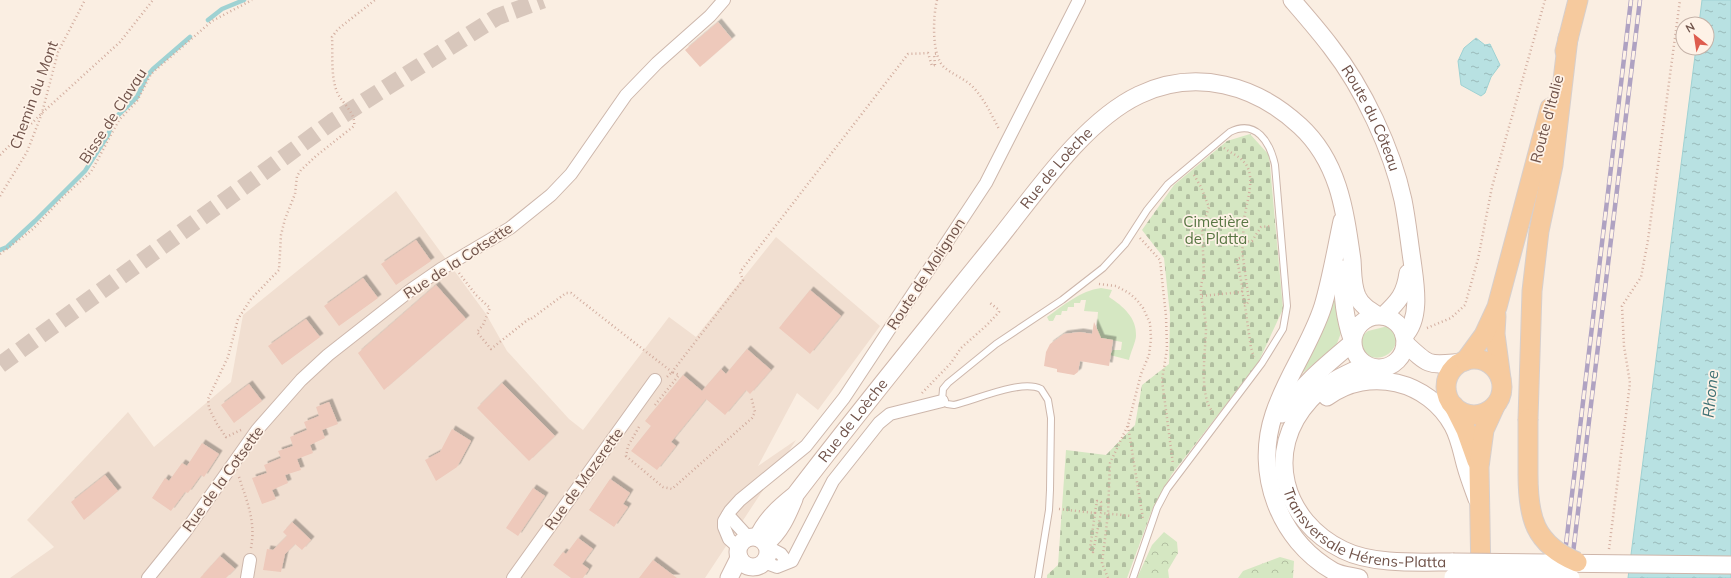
<svg xmlns="http://www.w3.org/2000/svg" width="1731" height="578" font-family="Mulish,sans-serif">
	<style>
		.residential { fill: #f1dfd1 }
		.grass { fill: #d5e7c2 }
		.forest { fill: url(#forest-crowns) }
		.cemetery { fill: url(#cemetery-stones) }
		.water { fill: url(#water-ripples); stroke: #9fd2d3 }
		.lines { fill: none; stroke-linecap: round; stroke-linejoin: round }
		.stream { stroke: #9fd2d3; stroke-width: 4.5 }
		.building { fill: #eec9bb; filter: url(#shadow) }
		.secondary-tunnel { stroke: #d8c7bc; stroke-width: 17; stroke-dasharray: 17 8; stroke-linecap: butt }
		.lane-casing { stroke: #cdb7ac; stroke-width: 8 }
		.street-casing { stroke: #cdb7ac; stroke-width: 14 }
		.secondary-casing { stroke: #cfb6aa; stroke-width: 19 }
		.primary-casing { stroke: #d7cfcc; stroke-width: 21 }
		.path { stroke: #d2ad9f; stroke-width: 2.5; stroke-dasharray: 1 3; stroke-linecap: butt }
		.lane { stroke: #fff; stroke-width: 6 }
		.street { stroke: #fff; stroke-width: 12 }
		.secondary { stroke: #fff; stroke-width: 17 }
		.primary { stroke: #f6ca9e; stroke-width: 19 }
		.rail-casing { stroke: #afa2c2; stroke-width: 4.5 }
		.rail { stroke: #fef2e7; stroke-width: 3; stroke-dasharray: 9; stroke-linecap: butt }
		.secondary-bridge-casing { stroke: #cfb6aa; stroke-width: 19; stroke-linecap: butt }
		.primary-bridge-casing { stroke: #d7cfcc; stroke-width: 21; stroke-linecap: butt }
		.secondary-bridge { stroke: #fff; stroke-width: 17 }
		.primary-bridge { stroke: #f6ca9e; stroke-width: 19 }
		.labels { text-anchor: middle; stroke-width: 3.5; stroke-linejoin: round; paint-order: stroke }
		.street-label { font-size: 15px; fill: #70534a; stroke: #fef2e7 }
		.park-label { font-size: 15px; fill: #587643; stroke: #fef2e7 }
		.water-label { font-size: 16px; font-style: italic; fill: #407275; stroke: #fef2e7 }
	</style>
	<defs>
		<pattern id="forest-crowns" width="20" height="18" patternUnits="userSpaceOnUse"><rect width="20" height="18" fill="#d5e7c2"/><path d="M2 6a3 3 0 1 1 6 0M12 15a3 3 0 1 1 6 0" fill="none" stroke="#b1bea0"/></pattern>
		<pattern id="cemetery-stones" width="16" height="16" patternUnits="userSpaceOnUse"><rect width="16" height="16" fill="#d5e7c2"/><path d="M2 7V4a2 2 0 0 1 4 0v3zM10 15v-3a2 2 0 0 1 4 0v3z" fill="#b1bea0"/></pattern>
		<pattern id="water-ripples" width="26" height="14" patternUnits="userSpaceOnUse"><rect width="26" height="14" fill="#b8e1e2"/><path d="M2 4q2-2 4 0t4 0M15 11q2-2 4 0t4 0" fill="none" stroke="#9ab9b9"/></pattern>
		<filter id="shadow"><feDropShadow dx="3.5" dy="-3.5" stdDeviation="0" flood-color="#0004"/></filter>
	</defs>
	<rect width="100%" height="100%" fill="#faeee2"/>
	<!-- residential -->
	<polygon class="residential" points="396,191 486,314 507,351 569,419 583,430 669,317 696,337 776,237 880,326 818,410 797,393 758,466 796,440 705,578 10,578 54,547 27,520 128,412 154,447 231,382 243,315"/>
	<!-- grass -->
	<g class="grass">
		<path d="M1101 288 1112 290 1109 297C1123 306 1137 318 1136 336 1136 341 1130 354 1129 360L1110 355 1113 350H1121L1122 342 1096 337 1098 312 1084 311 1086 300H1081L1080 303H1074V307H1068L1067 311H1062L1061 315H1056L1053 321H1049L1047 317C1064 305 1080 291 1101 288Z"/>
		<polygon points="1333,301 1337,301 1341,333 1336,346 1299,376"/>
		<path d="M1388 326C1406 336 1392 365 1367 356L1361 346 1362 336 1368 331Z"/>
	</g>
	<!-- forest -->
	<g class="forest">
		<polygon points="1164,532 1177,542 1178,553 1168,570 1169,578 1137,578 1152,545"/>
		<polygon points="1280,557 1294,561 1293,578 1238,578 1243,571"/>
	</g>
	<!-- cemetery -->
	<polygon class="cemetery" points="1250,134 1269,155 1283,309 1258,363 1172,474 1152,510 1127,578 1047,578 1047,575 1058,565 1066,450 1106,455 1135,425 1142,385 1169,364 1170,315 1164,258 1142,230 1174,185 1227,141"/>
	<!-- water -->
	<g class="water">
		<polygon points="1702,0 1731,0 1731,578 1628,578 1696,48 1707,48 1707,24 1699,24"/>
		<polygon points="1476,38 1485,45 1490,44 1500,65 1491,77 1485,93 1481,96 1461,85 1458,61 1464,48"/>
	</g>
	<g class="lines">
		<!-- stream -->
		<g class="stream">
			<polyline points="208,20 222,9 244,0"/>
			<polyline points="0,250 7,247 35,221 85,171 108,135 114,119 137,97 147,76 153,69 190,37"/>
		</g>
	</g>
	<!-- building -->
	<g class="building">
		<polygon points="718,22 732,39 700,67 685,50"/>
		<polygon points="416,240 431,261 396,285 381,264"/>
		<polygon points="363,278 378,298 339,326 324,306"/>
		<polygon points="436,285 466,319 384,390 358,353"/>
		<polygon points="810,290 841,316 810,354 779,328"/>
		<polygon points="306,319 320,337 282,365 268,346"/>
		<polygon points="1094,322 1101,338 1113,340 1109,366 1080,361 1078,372 1074,375 1057,372 1057,369 1044,366 1046,352 1050,344 1064,334 1080,332 1092,334"/>
		<polygon points="747,349 771,370 750,394 746,390 725,415 706,399 671,442 676,446 657,470 631,451 651,426 645,421 683,375 702,391 721,369 726,374"/>
		<polygon points="502,383 555,436 529,461 477,408"/>
		<polygon points="249,384 262,401 234,423 221,405"/>
		<polygon points="329,402 338,424 322,430 325,438 310,445 313,453 297,459 301,470 285,475 288,483 272,490 276,499 262,504 252,478 267,473 264,465 281,458 278,451 293,446 290,437 307,430 304,422 319,416 316,407"/>
		<polygon points="452,429 471,441 457,467 436,481 425,460 440,452"/>
		<polygon points="202,443 219,454 204,477 201,475 188,493 185,492 171,511 152,498 165,478 169,481 182,463 187,466"/>
		<polygon points="105,475 118,491 84,520 71,502"/>
		<polygon points="610,479 630,493 623,504 628,507 614,527 589,510"/>
		<polygon points="533,488 545,496 518,536 506,528"/>
		<polygon points="292,522 311,540 302,550 295,544 285,554 281,572 263,570 267,549 273,550 287,536 283,532"/>
		<polygon points="578,538 593,549 582,564 589,569 583,578 571,578 553,565 563,552 566,554"/>
		<polygon points="220,556 235,569 226,578 200,578"/>
		<polygon points="653,560 677,578 639,578"/>
	</g>
	<g class="lines">
		<!-- secondary-tunnel -->
		<polyline class="secondary-tunnel" points="0,365 332,122 497,17 543,0"/>
		<defs>
			<path id="lane" d="M1038 578 1049 510 1050 490 1051 418 1048 400 1041 389C1021 379 976 400 954 405L947 404 942 401 943 389 948 383 996 344 1062 300 1103 268 1125 244 1147 210 1168 184 1230 132C1256 119 1270 142 1275 165L1287 306 1283 329 1262 363 1167 489 1157 508 1133 578"/>
			<g id="street">
				<polyline points="728,515 748,537"/>
				<polyline points="738,547 729,539 724,527 724,521 730,511 740,500 806,446 844,398 986,183 1079,0"/>
				<polyline points="768,547 781,554 787,562"/>
				<polyline points="764,562 777,567 792,561 833,481 879,423 890,414 942,401"/>
				<polyline points="148,578 185,532 257,430 301,380 328,355 412,289 441,269 510,228 551,195 571,174 626,95 657,63 710,16 724,0"/>
				<polyline points="247,578 250,560"/>
				<polyline points="513,578 655,380"/>
			</g>
			<g id="secondary">
				<path id="s1" d="M1292 0C1305 15 1319 31 1331 47 1363 88 1392 149 1403 200 1407 220 1409 240 1412 260 1415 283 1422 318 1404 336"/>
				<path d="M1342 221C1336 249 1331 279 1323 306 1311 344 1286 377 1274 414 1254 473 1279 540 1333 571 1340 575 1351 576 1359 578"/>
				<path d="M1343 269C1342 293 1344 316 1352 339"/>
				<circle cx="1379" cy="342" r="26"/>
				<path d="M1383 316C1399 301 1405 294 1408 273"/>
				<path d="M1405 343C1431 368 1429 365 1463 362"/>
				<path id="s2" d="M1366 365C1346 374 1325 383 1310 400 1263 451 1283 521 1343 550 1373 565 1420 562 1453 562"/>
				<path d="M1327 397C1369 366 1429 381 1453 426 1460 439 1462 453 1466 467 1469 478 1473 488 1477 499"/>
				<path d="M1282 414C1301 385 1326 365 1352 343"/>
				<circle cx="753" cy="552" r="15"/>
				<path id="s3" d="M758 537C766 519 780 507 795 495 859 411 926 329 993 246 1033 197 1082 122 1139 95 1196 68 1256 85 1300 126 1339 162 1345 211 1352 260 1353 273 1352 284 1357 296 1361 305 1369 310 1377 315"/>
				<path d="M766 543C780 532 787 516 794 499"/>
				<polyline points="729,578 739,558"/>
			</g>
			<g id="primary">
				<polyline points="1565,51 1578,0"/>
				<polyline points="1496,316 1495,334 1501,379"/>
				<circle cx="1474" cy="387" r="28"/>
				<polyline points="1465,361 1484,335 1497,307 1550,108"/>
				<polyline points="1454,406 1466,430 1477,461"/>
				<polyline points="1528,419 1532,291 1539,231 1553,165 1568,38"/>
				<polyline points="1481,578 1479,467 1484,430 1495,406"/>
			</g>
		</defs>
		<!-- lane casing -->
		<use href="#lane" class="lane-casing"/>
		<!-- street casing -->
		<use href="#street" class="street-casing"/>
		<!-- secondary casing -->
		<use href="#secondary" class="secondary-casing"/>
		<!-- primary casing -->
		<use href="#primary" class="primary-casing"/>
		<!-- path -->
		<g class="path">
			<path d="M937 0C933 16 931 57 945 68 954 75 965 79 973 87 985 100 991 114 999 129"/>
			<polyline points="935,65 934,54 938,53"/>
			<path d="M1224 148C1231 153 1239 156 1244 162 1257 176 1246 204 1244 219 1242 230 1245 239 1242 250L1249 301 1245 306 1251 348 1254 357"/>
			<polyline points="0,155 42,113 120,42 153,0"/>
			<path d="M1194 175 1201 187 1209 207 1202 227 1204 276C1196 292 1206 311 1206 328 1206 348 1198 396 1213 412"/>
			<polyline points="0,196 27,152 42,113 58,52 85,0"/>
			<polyline points="1140,238 1160,260 1166,316 1167,349 1162,380 1173,464"/>
			<polyline points="1244,242 1252,241 1261,227 1272,226"/>
			<polyline points="0,254 33,229 64,196 91,172 119,120 137,101 151,74 212,21 252,0"/>
			<polyline points="459,273 476,295 490,308 483,325 477,332 491,349 530,318 531,319 566,293 571,293 672,372 743,280 740,272 908,54 928,53 932,66 935,65"/>
			<polyline points="1099,284 1116,286 1129,293 1137,300 1143,308 1150,323 1151,339 1149,355 1141,374 1128,425 1110,463 1108,514 1102,563 1108,578"/>
			<polyline points="1242,291 1245,305"/>
			<polyline points="1202,296 1241,292 1243,291 1237,259 1243,257"/>
			<polyline points="1427,328 1451,318 1465,305 1478,259 1492,187 1545,0"/>
			<polyline points="922,393 951,363 961,348 987,325 999,312 999,310 990,303"/>
			<polyline points="655,405 679,375 672,372 667,377"/>
			<polyline points="1128,426 1143,519"/>
			<polyline points="639,427 628,446 626,456 663,487 672,489 752,418 755,412 751,396"/>
			<path d="M241 430 226 437 217 424 209 408 208 399 228 357 238 319 251 299 279 270 281 235 285 219 295 194 297 176 301 170 316 156 354 126C356 115 345 105 339 96 330 80 333 55 332 37L338 29 375 0"/>
			<path d="M239 477C247 502 256 521 251 548"/>
			<polyline points="1059,509 1095,513 1090,549 1093,552 1101,513 1132,516"/>
			<polyline points="1095,513 1097,501 1101,502 1101,513"/>
			<polyline points="1609,549 1630,383 1624,346 1622,306 1641,277 1648,240 1680,0"/>
		</g>
		<!-- lane -->
		<use href="#lane" class="lane"/>
		<!-- street -->
		<use href="#street" class="street"/>
		<!-- secondary -->
		<use href="#secondary" class="secondary"/>
		<!-- primary -->
		<use href="#primary" class="primary"/>
		<defs>
			<g id="rail">
				<polyline points="1562,578 1631,0"/>
				<polyline points="1570,578 1640,0"/>
			</g>
		</defs>
		<!-- rail casing -->
		<use href="#rail" class="rail-casing"/>
		<!-- rail -->
		<use href="#rail" class="rail"/>
		<defs>
			<g id="secondary-bridge">
				<polyline points="1453,562 1731,565"/>
				<polyline points="1453,577 1571,578"/>
			</g>
			<path id="primary-bridge" d="M1528 419C1528 437 1528 456 1528 474 1528 517 1534 544 1577 562"/>
		</defs>
		<!-- secondary-bridge casing -->
		<use href="#secondary-bridge" class="secondary-bridge-casing"/>
		<!-- primary-bridge casing -->
		<use href="#primary-bridge" class="primary-bridge-casing"/>
		<!-- secondary-bridge -->
		<use href="#secondary-bridge" class="secondary-bridge"/>
		<!-- primary-bridge -->
		<use href="#primary-bridge" class="primary-bridge"/>
	</g>
	<g class="labels">
		<!-- street labels -->
		<g class="street-label">
			<text transform="translate(34 95) rotate(-70)" y="5">Chemin du Mont</text>
			<text transform="translate(113 116) rotate(-57)" y="5">Bisse de Clavau</text>
			<text dy="5" stroke="none"><textPath href="#s1" startOffset="143">Route du Côteau</textPath></text>
			<text transform="translate(1547 119) rotate(-75)" y="5">Route d'Italie</text>
			<text dy="5" stroke="none"><textPath href="#s3" startOffset="475">Rue de Loèche</textPath></text>
			<text transform="translate(458 261) rotate(-33)" y="5">Rue de la Cotsette</text>
			<text transform="translate(926 274) rotate(-57)" y="5">Route de Molignon</text>
			<text dy="5" stroke="none"><textPath href="#s3" startOffset="151">Rue de Loèche</textPath></text>
			<text transform="translate(223 479) rotate(-54)" y="5">Rue de la Cotsette</text>
			<text transform="translate(584 479) rotate(-54)" y="5">Rue de Mazerette</text>
			<text dy="5" stroke="none"><textPath href="#s2" startOffset="257">Transversale Hérens-Platta</textPath></text>
		</g>
		<!-- park labels -->
		<g class="park-label">
			<text x="1216" y="227">Cimetière<tspan x="1216" dy="17">de Platta</tspan></text>
		</g>
		<!-- water labels -->
		<g class="water-label">
			<text transform="translate(1710 394) rotate(-84)" y="6">Rhone</text>
		</g>
	</g>
	<!-- north arrow -->
	<g transform="translate(1695 36) rotate(330)"><circle r="19" fill="#fef2e7" stroke="#c5b2a8"/>
	<path d="M0-3L7 15L0 10L-7 15Z" fill="#de5c4e"/>
	<text y="-6" font-size="11" font-weight="bold" text-anchor="middle" fill="#70534a">N</text>
	</g>
</svg>
